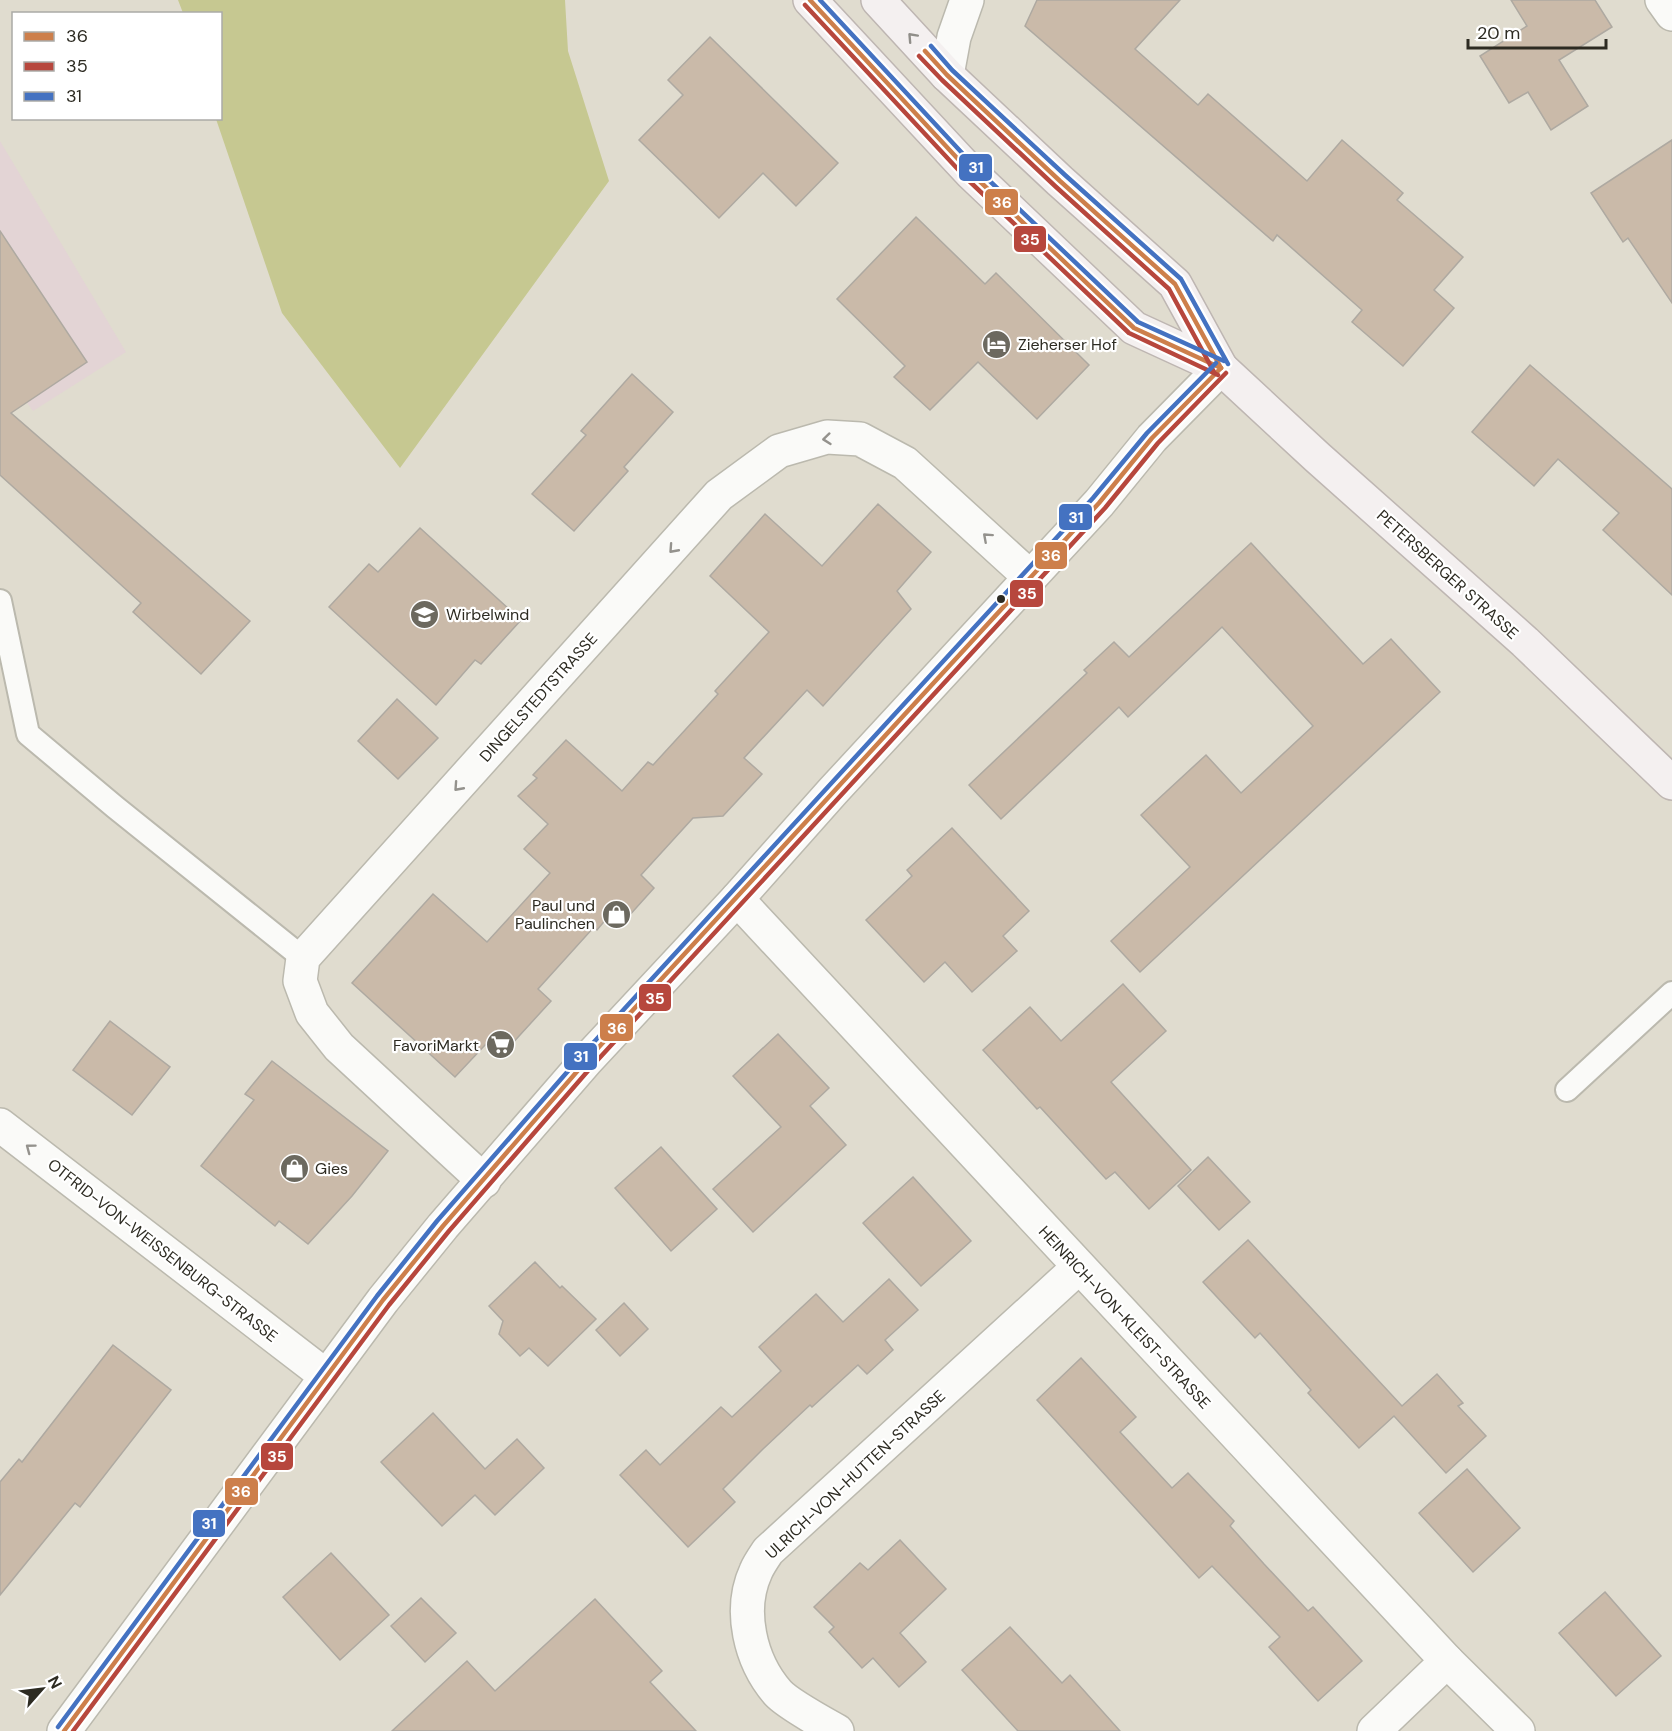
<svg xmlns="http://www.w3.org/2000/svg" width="1672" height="1731" font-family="'DM Sans',sans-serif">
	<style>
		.education { fill: #e3d4d5 }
		.green { fill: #c6c891 }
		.building { fill: #cabaa9; stroke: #aea9a1; stroke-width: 1.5 }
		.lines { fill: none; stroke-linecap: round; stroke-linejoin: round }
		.lane-casing { stroke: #bbb9ae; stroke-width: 26 }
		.street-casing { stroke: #bbb9ae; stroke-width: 36 }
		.secondary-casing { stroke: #bbb9ae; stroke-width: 36 }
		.primary-casing { stroke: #beb6b2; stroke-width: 36 }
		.lane { stroke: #fafaf8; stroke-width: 22 }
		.street { stroke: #fafaf8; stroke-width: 33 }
		.secondary { stroke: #fafaf8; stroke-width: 33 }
		.primary { stroke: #f4f0f0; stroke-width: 33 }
		.bus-1-casing { stroke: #fff; stroke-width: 9 }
		.bus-2-casing { stroke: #fff; stroke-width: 9 }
		.bus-3-casing { stroke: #fff; stroke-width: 9 }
		.bus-1 { stroke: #cd7f4b; stroke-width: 4.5 }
		.bus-2 { stroke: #b7473d; stroke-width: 4.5 }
		.bus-3 { stroke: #4472c1; stroke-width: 4.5 }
		.oneway { stroke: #908e89 }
		.oneway2 { stroke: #94928d }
		.bus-dot { fill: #2d2b22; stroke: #fff; stroke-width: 2 }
		.labels { text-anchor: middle; stroke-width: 4.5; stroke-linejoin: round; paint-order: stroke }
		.poi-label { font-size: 16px; fill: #2d2b22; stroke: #fff; text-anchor: start }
		.street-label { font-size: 16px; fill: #2d2b22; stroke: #fff }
		.line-badge { stroke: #fff; stroke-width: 2 }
		.badge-label { font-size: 16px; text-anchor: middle; font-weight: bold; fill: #fff }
	</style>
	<rect width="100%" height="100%" fill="#e0dccf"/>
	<!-- education -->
	<polygon class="education" points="0,141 126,352 33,411 0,366"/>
	<!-- green -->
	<polygon class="green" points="178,0 565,0 568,51 609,181 400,468 282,313 216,119 220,118 220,14 183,13"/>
	<!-- building -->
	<g class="building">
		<polygon points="1037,0 1180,0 1135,49 1198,105 1208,94 1307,181 1342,140 1403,193 1397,200 1463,257 1434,290 1454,308 1403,366 1352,322 1362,310 1277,235 1273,241 1025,26"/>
		<polygon points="1511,0 1595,0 1612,27 1559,60 1588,106 1551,130 1528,92 1509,103 1480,56 1527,26"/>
		<polygon points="710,37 838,163 796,206 763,173 719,218 639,140 683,95 668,80"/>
		<polygon points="1672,140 1672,303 1628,238 1623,242 1591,193"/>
		<polygon points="916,217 985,284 996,273 1089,365 1037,419 978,362 930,410 894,377 905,366 837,299"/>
		<polygon points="0,231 87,362 11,413 250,621 201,674 133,612 141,603 0,475"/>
		<polygon points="1530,365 1672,489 1672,595 1603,530 1619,513 1558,459 1534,486 1472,432"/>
		<polygon points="632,374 673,412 624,467 628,471 574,531 532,494 586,435 581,431"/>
		<polygon points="878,504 931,552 897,591 911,609 823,706 807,690 744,758 762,774 723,816 693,818 641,875 654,888 619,927 608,917 597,930 594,927 538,989 551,1001 500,1057 486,1044 455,1077 352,983 433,894 487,942 550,873 524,849 548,824 518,796 537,778 533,775 566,740 622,791 648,762 653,765 718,694 715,691 769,632 710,576 765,514 822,566"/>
		<polygon points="420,528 521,620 481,664 475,660 436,705 329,607 369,564 378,572"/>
		<polygon points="1251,543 1363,664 1391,639 1440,692 1140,972 1111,941 1190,867 1141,815 1206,755 1241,793 1313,726 1222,627 1128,717 1119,707 1001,819 969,785 1087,673 1084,670 1114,642 1129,657"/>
		<polygon points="397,699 438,738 398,779 358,741"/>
		<polygon points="952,828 1029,911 1003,936 1017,951 972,992 945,962 924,982 866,920 912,876 907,870"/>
		<polygon points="1123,984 1166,1031 1111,1082 1191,1170 1149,1209 1115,1172 1106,1179 1040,1107 1037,1109 983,1050 1030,1007 1061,1041"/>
		<polygon points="110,1021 170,1067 132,1115 73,1070"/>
		<polygon points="778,1034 829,1088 810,1106 846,1145 753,1232 713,1189 781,1127 733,1076"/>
		<polygon points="272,1061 388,1151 352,1196 308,1244 279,1221 275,1226 201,1166 254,1100 245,1094"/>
		<polygon points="661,1147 717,1209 671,1251 615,1188"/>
		<polygon points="1208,1157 1250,1202 1219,1230 1178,1186"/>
		<polygon points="913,1177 971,1241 921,1286 863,1223"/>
		<polygon points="1248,1240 1402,1406 1437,1374 1463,1403 1458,1406 1486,1436 1446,1473 1394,1416 1359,1448 1308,1393 1311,1390 1260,1333 1255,1338 1203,1282"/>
		<polygon points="535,1262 560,1288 562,1286 596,1319 548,1366 529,1348 520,1356 499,1334 503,1321 489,1306"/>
		<polygon points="889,1279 918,1310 885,1340 893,1350 867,1374 858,1365 812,1407 810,1405 763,1449 723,1489 735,1502 688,1547 620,1475 646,1450 660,1465 721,1407 732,1417 781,1371 759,1347 816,1294 843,1322"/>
		<polygon points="624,1303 648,1329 620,1356 596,1330"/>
		<polygon points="113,1345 171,1390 80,1507 75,1503 0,1595 0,1482 19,1459 22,1462"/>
		<polygon points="1081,1358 1136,1417 1120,1432 1172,1488 1188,1473 1234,1521 1230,1526 1264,1564 1308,1611 1313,1607 1362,1661 1318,1701 1269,1647 1280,1637 1212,1566 1199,1578 1037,1400"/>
		<polygon points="433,1413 485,1469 517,1439 544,1468 495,1515 475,1495 442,1526 381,1462"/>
		<polygon points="1467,1469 1520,1528 1473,1572 1419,1513"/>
		<polygon points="900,1540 946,1589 900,1633 926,1662 899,1687 873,1658 862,1668 829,1632 834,1627 814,1607 860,1563 868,1570"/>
		<polygon points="331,1553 389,1615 340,1660 283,1597"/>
		<polygon points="1605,1592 1661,1656 1616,1696 1559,1633"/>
		<polygon points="421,1598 456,1633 425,1662 391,1626"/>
		<polygon points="595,1599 662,1671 650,1682 696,1731 392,1731 467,1661 495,1691"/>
		<polygon points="1010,1627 1062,1683 1070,1675 1120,1731 1018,1731 962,1670"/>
	</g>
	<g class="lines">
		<defs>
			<g id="lane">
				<polyline points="0,601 28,734 115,807 303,958"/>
				<polyline points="1567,1090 1672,993"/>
			</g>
			<g id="street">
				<polyline points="1662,0 1672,14"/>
				<polyline points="947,75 954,37 967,0"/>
				<polyline points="737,899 1447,1661 1518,1731"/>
				<polyline points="0,1125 326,1376"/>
				<polyline points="484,1181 339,1047 312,1013 300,981 303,958 719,495 779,451 827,437 860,439 905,463 1030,577"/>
				<path d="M837 1731C823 1723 788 1704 778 1693 750 1661 738 1610 756 1571 759 1564 764 1557 768 1551L1079 1267"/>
				<polyline points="1374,1731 1447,1661"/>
			</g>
			<polyline id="secondary" points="64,1731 383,1300 443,1226 587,1060 737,899 833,791 1099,503 1152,438 1221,368"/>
			<g id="primary">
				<polyline points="810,0 971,173 1134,328 1221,368 1317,457 1525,642 1672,783"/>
				<polyline points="878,0 947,75 1060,181 1175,284 1221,368"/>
			</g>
		</defs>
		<!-- lane casing -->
		<use href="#lane" class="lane-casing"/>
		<!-- street casing -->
		<use href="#street" class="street-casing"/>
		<!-- secondary casing -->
		<use href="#secondary" class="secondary-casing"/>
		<!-- primary casing -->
		<use href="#primary" class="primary-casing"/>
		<!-- lane -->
		<use href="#lane" class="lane"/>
		<!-- street -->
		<use href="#street" class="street"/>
		<!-- secondary -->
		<use href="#secondary" class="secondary"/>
		<!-- primary -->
		<use href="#primary" class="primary"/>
		<defs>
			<g id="bus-1">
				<polyline points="810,0 971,173 1134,328 1221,368"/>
				<polyline points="925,51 947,75 1060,181 1175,284 1221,368"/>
				<polyline points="64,1731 383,1300 443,1226 587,1060 1099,503 1152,438 1221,368"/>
			</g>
			<g id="bus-2">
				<polyline points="805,5 966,178 1129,333 1218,375"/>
				<polyline points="919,56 942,80 1055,186 1169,289 1214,372"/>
				<polyline points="73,1731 389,1305 449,1231 593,1065 1105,508 1158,443 1226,373"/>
			</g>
			<g id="bus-3">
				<polyline points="820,0 976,168 1138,322 1224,361"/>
				<polyline points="931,46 952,70 1065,175 1181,279 1228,364"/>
				<polyline points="58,1727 377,1296 437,1221 582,1055 1093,498 1147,433 1216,363"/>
			</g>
		</defs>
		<!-- bus-1 casing -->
		<use href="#bus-1" class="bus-1-casing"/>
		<!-- bus-2 casing -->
		<use href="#bus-2" class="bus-2-casing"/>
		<!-- bus-3 casing -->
		<use href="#bus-3" class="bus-3-casing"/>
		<!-- bus-1 -->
		<use href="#bus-1" class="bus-1"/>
		<!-- bus-2 -->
		<use href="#bus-2" class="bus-2"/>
		<!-- bus-3 -->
		<use href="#bus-3" class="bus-3"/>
	</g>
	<!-- one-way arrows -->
	<defs><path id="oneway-chevron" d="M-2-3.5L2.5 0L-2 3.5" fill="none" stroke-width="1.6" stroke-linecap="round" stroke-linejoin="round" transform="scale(1.5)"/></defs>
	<use class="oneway" href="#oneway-chevron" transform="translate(912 37) rotate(-133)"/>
	<g class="oneway2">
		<use href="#oneway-chevron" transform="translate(827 439) rotate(174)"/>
		<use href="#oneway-chevron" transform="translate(987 537) rotate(-138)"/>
		<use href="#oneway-chevron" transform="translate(673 549) rotate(132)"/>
		<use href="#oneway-chevron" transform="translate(458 787) rotate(132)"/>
		<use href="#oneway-chevron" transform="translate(30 1148) rotate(-143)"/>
	</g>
	<!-- icons -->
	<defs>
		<symbol id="hotel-disc" viewBox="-11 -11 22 22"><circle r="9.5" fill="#6c695f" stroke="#fff"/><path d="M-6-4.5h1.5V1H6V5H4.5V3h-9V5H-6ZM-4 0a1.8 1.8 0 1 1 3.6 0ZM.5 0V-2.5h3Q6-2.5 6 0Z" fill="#fff"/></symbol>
		<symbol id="school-disc" viewBox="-11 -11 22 22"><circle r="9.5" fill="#6c695f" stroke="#fff"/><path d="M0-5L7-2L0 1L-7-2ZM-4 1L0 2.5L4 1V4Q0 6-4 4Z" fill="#fff"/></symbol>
		<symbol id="shop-disc" viewBox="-11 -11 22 22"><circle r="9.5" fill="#6c695f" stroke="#fff"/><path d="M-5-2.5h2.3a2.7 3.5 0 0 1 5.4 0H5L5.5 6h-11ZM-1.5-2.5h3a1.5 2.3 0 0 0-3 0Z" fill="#fff"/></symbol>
		<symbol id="supermarket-disc" viewBox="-11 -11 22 22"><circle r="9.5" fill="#6c695f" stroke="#fff"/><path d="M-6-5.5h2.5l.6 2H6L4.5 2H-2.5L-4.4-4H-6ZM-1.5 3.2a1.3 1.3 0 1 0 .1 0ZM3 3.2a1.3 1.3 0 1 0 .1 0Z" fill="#fff"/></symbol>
	</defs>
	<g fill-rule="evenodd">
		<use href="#hotel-disc" x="980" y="328" width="33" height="33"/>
		<use href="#school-disc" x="408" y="598" width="33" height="33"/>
		<use href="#shop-disc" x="600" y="898" width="33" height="33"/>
		<use href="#supermarket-disc" x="484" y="1028" width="33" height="33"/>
		<use href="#shop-disc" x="278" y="1152" width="33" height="33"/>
	</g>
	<!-- markers -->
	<circle class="bus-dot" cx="1001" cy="599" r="5"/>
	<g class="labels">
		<!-- poi labels -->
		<g class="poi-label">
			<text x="1018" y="350">Zieherser Hof</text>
			<text x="446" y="620">Wirbelwind</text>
			<text x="595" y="911" text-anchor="end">Paul und<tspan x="595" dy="18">Paulinchen</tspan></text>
			<text x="479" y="1051" text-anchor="end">FavoriMarkt</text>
			<text x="315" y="1174">Gies</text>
		</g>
		<!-- street labels -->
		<g class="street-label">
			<text transform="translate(1448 574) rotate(42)" y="6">PETERSBERGER STRASSE</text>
			<text transform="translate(538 697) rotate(-48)" y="6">DINGELSTEDTSTRASSE</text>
			<text transform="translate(163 1250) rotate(38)" y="6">OTFRID-VON-WEISSENBURG-STRASSE</text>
			<text transform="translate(1125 1317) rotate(47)" y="6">HEINRICH-VON-KLEIST-STRASSE</text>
			<text transform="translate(855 1474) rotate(-43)" y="6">ULRICH-VON-HUTTEN-STRASSE</text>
		</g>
	</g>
	<g class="line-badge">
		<rect x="958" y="153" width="35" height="29" rx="6" fill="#4472c1"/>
		<rect x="984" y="188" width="35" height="28" rx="6" fill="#cd7f4b"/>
		<rect x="1013" y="225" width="34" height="28" rx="6" fill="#b7473d"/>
		<rect x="1058" y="503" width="35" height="28" rx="6" fill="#4472c1"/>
		<rect x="1034" y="541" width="34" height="29" rx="6" fill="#cd7f4b"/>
		<rect x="1009" y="579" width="35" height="29" rx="6" fill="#b7473d"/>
		<rect x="638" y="983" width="34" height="29" rx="6" fill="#b7473d"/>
		<rect x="599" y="1013" width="35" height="29" rx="6" fill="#cd7f4b"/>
		<rect x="563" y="1042" width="35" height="29" rx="6" fill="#4472c1"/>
		<rect x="260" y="1442" width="34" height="29" rx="6" fill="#b7473d"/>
		<rect x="224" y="1477" width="35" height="29" rx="6" fill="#cd7f4b"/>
		<rect x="192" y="1509" width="34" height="29" rx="6" fill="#4472c1"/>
	</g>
	<g class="badge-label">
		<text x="976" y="173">31</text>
		<text x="1002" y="208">36</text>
		<text x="1030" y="245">35</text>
		<text x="1076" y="523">31</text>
		<text x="1051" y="561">36</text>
		<text x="1027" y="599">35</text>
		<text x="655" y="1004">35</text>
		<text x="617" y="1034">36</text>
		<text x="581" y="1062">31</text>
		<text x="277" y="1462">35</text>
		<text x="241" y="1497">36</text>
		<text x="209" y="1529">31</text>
	</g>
	<!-- legend -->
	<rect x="12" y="12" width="210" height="108" fill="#ffffff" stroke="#abaaa7" stroke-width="1.5"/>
	<rect x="24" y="32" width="30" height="9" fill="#cd7f4b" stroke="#abaaa7" stroke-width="1.5"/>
	<text x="66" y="42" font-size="18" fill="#2d2b22">36</text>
	<rect x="24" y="62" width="30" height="9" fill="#b7473d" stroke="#abaaa7" stroke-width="1.5"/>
	<text x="66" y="72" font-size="18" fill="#2d2b22">35</text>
	<rect x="24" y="92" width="30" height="9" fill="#4472c1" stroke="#abaaa7" stroke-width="1.5"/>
	<text x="66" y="102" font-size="18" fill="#2d2b22">31</text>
	<!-- north arrow -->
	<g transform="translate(42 1689) rotate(62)" stroke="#ffffff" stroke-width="4.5" paint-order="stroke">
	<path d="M0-4.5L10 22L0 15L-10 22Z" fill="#2d2b22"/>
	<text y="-9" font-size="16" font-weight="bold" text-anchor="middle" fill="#2d2b22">N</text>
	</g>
	<!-- scale -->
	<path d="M1468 39v9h138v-9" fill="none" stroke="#2d2b22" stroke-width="3"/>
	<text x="1477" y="39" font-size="18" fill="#2d2b22" stroke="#ffffff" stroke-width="4.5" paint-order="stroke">20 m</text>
</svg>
